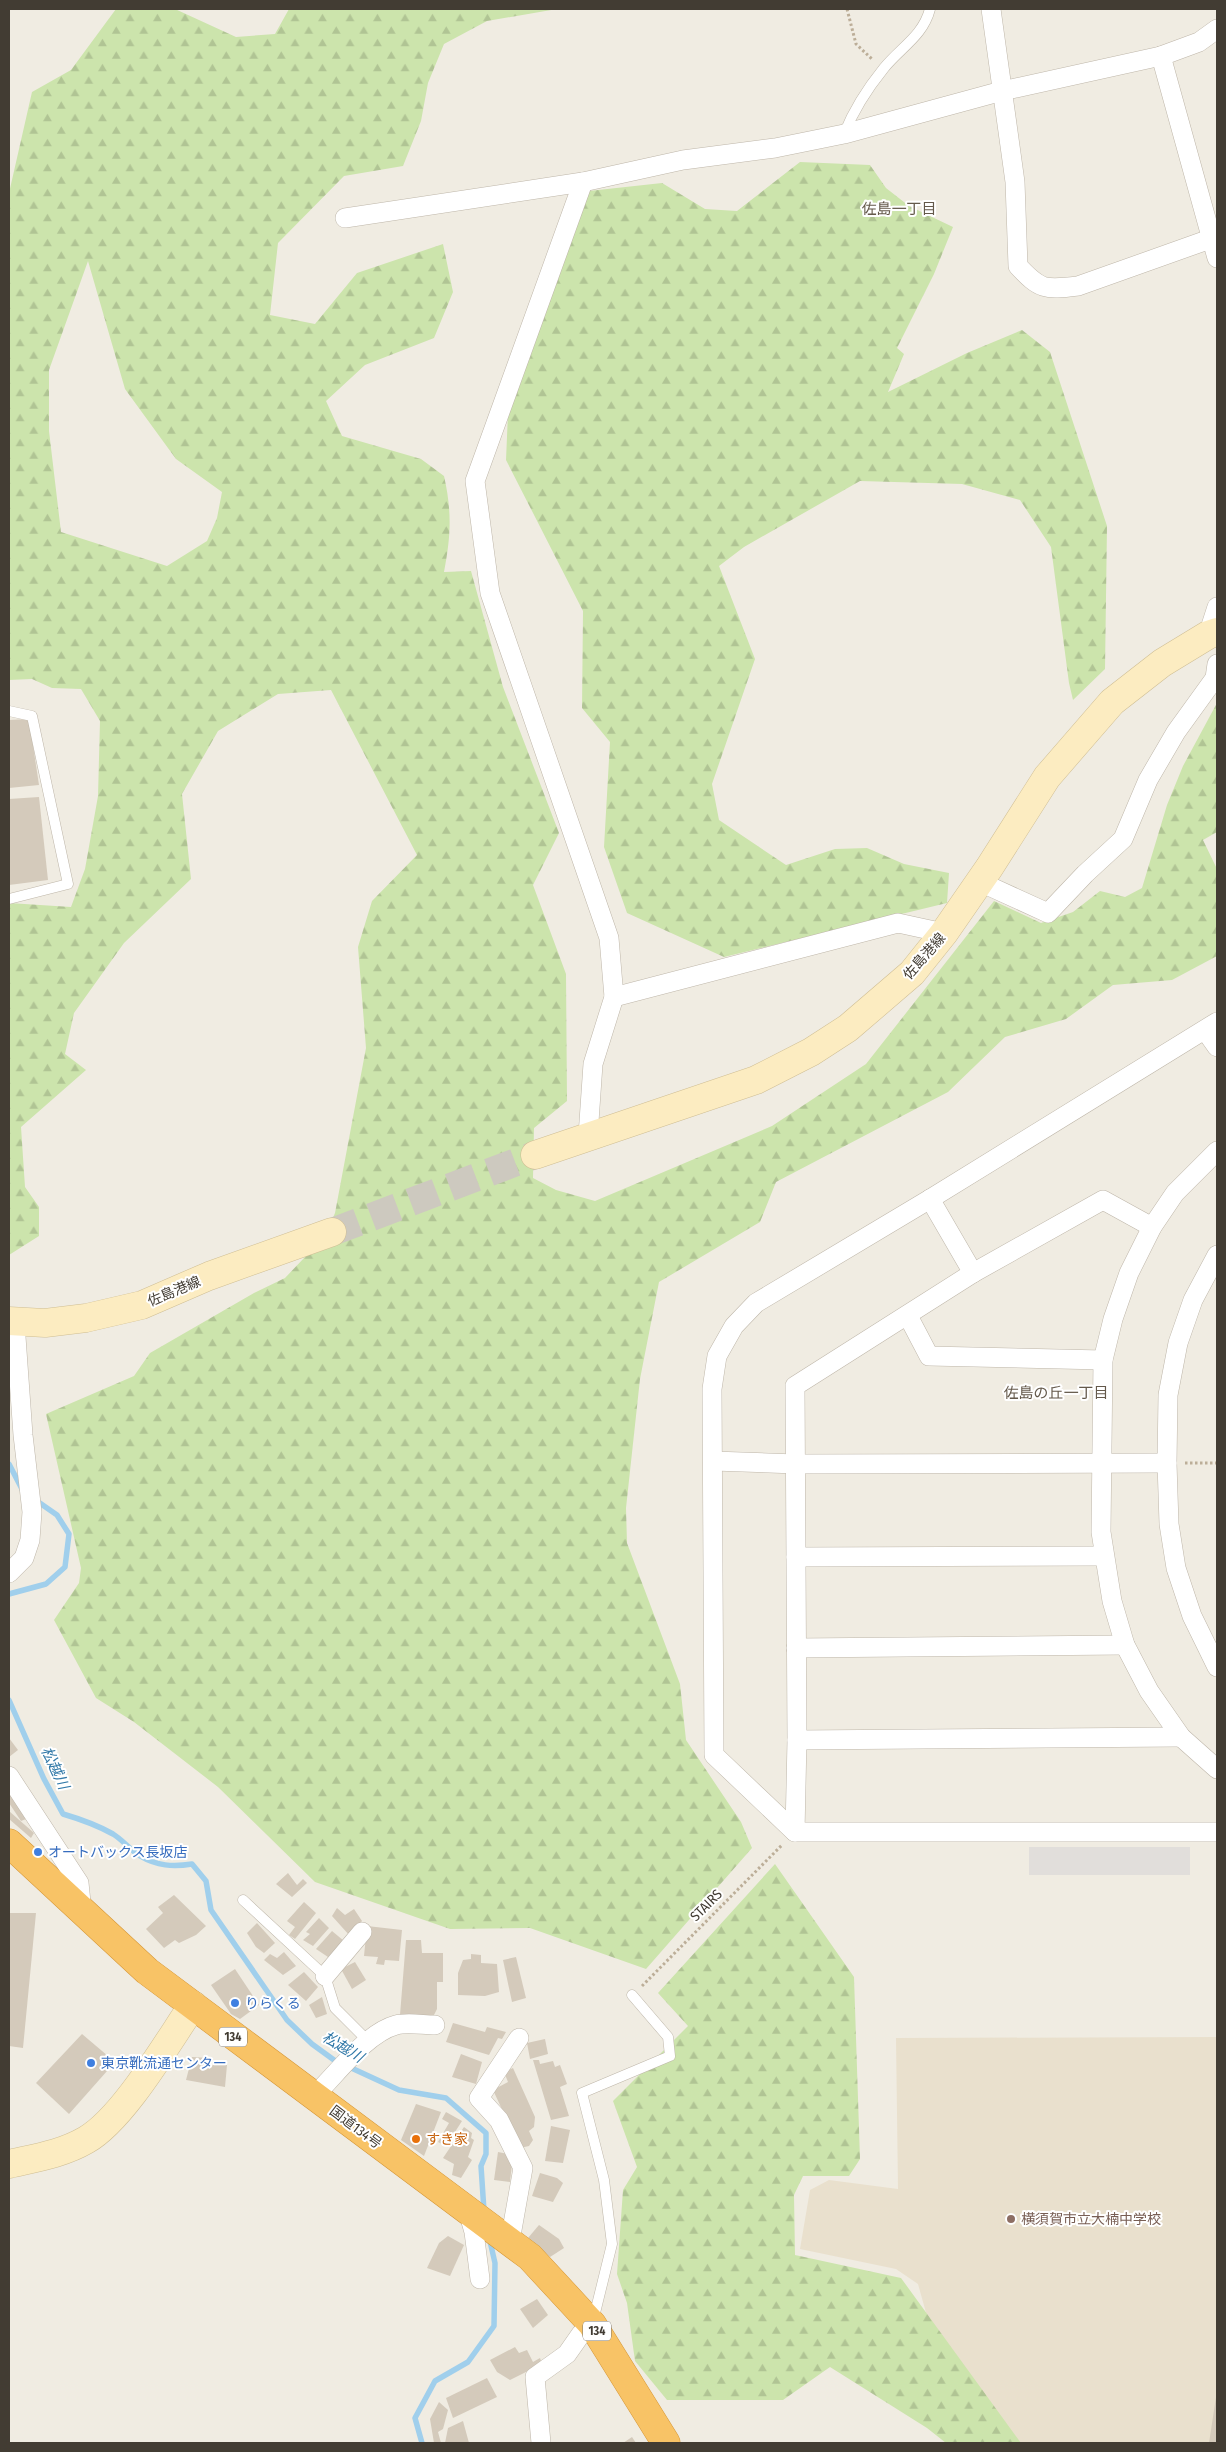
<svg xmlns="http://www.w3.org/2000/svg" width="1226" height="2452" font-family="'Fira Sans Condensed','Noto Sans JP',sans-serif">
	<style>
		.education { fill: #e9e0cd }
		.forest { fill: url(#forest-firs); fill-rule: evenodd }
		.parking { fill: #e1dedb }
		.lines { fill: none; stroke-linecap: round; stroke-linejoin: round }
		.stream { stroke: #a0cfec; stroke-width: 5.5 }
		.building { fill: #d4cabb }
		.secondary-tunnel { stroke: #cdc9bf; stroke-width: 28; stroke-dasharray: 28 14; stroke-linecap: butt }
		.lane-casing { stroke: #beb6a9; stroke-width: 11 }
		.street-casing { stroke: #beb6a9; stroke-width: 20 }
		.secondary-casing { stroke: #cfbe94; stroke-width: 29 }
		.highway-casing { stroke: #d69737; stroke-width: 29 }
		.path { stroke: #bcae98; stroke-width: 3; stroke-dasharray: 2.5 2.5; stroke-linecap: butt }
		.lane { stroke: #fff; stroke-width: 10 }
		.street { stroke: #fff; stroke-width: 19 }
		.secondary { stroke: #fcecc1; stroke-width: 28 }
		.highway { stroke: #f8c366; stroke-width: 28 }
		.shop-dot { fill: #3f7fe0; stroke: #fff; stroke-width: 2 }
		.food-dot { fill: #e8710a; stroke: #fff; stroke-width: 2 }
		.education-dot { fill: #8d6e63; stroke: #fff; stroke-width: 2 }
		.labels { text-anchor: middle; stroke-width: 4; stroke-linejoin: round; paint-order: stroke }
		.shield { fill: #fff; stroke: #7b7670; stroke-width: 1 }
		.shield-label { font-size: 12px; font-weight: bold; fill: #423c33 }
		.street-label { font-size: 14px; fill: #423c33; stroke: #fff }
		.shop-label { font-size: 14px; fill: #366cbe; stroke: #fff; text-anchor: start }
		.food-label { font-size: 14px; fill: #c56008; stroke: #fff; text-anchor: start }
		.education-label { font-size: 14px; fill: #785e54; stroke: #fff; text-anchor: start }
		.neighbourhood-label { font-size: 15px; fill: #64594b; stroke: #fff }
		.water-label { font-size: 15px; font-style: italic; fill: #3279a8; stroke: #fff }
	</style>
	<defs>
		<pattern id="forest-firs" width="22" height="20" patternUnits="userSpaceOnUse" patternTransform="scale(1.25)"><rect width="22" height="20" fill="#cce4ac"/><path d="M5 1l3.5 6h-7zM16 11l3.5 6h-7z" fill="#b0c494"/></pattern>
	</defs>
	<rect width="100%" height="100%" fill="#f0ece2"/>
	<!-- education -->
	<polygon class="education" points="1217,2037 1217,2443 1009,2443 937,2352 918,2284 896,2269 800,2249 810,2190 829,2180 898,2189 896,2038"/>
	<!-- forest -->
	<g class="forest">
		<path d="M116 9H175L236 37 275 34 289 9H557L487 21 444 44 428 83 421 121 403 166 344 176 278 243 270 315 315 324 357 273 443 244 453 292 434 338 365 365 326 401 342 436 421 459 444 476C452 511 451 536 444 572L471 571 503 687 559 833 533 885 566 974 567 1101 534 1128 533 1178 556 1190 595 1201 772 1126 866 1064 994 901 1041 923 1073 912 1100 891 1125 897 1142 888 1167 805 1183 766 1217 703V832L1203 840 1217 869V956L1172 980 1113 985 1066 1019 1005 1037 948 1092 776 1182 760 1222 659 1282 640 1379 626 1508 627 1543 680 1684 686 1740 741 1822 752 1848 646 1969 530 1928 450 1929 315 1882 218 1787 134 1722 96 1698 54 1620 79 1583 81 1568 46 1414 134 1376 150 1353 254 1293 285 1278 325 1236 335 1213 366 1048 358 947 372 901 417 855 331 690 278 694 218 731 182 794 191 879 124 943 74 1013 65 1054 86 1070 21 1127 25 1187 39 1207V1236L9 1255V903L71 907 85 869 98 796 100 721 81 689 52 688 32 679 9 680V193L32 92 71 70ZM88 261 125 389 176 459 222 492 217 518 207 541 167 566 61 532 49 431V370Z"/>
		<polygon points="800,162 870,165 886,188 909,206 953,227 934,274 897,348 904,354 888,392 967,353 1022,330 1050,352 1107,526 1105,669 1073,700 1069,683 1051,547 1020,500 962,484 860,481 744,547 719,566 755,659 712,784 719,820 786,865 835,849 867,848 904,864 949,873 947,903 724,957 627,913 604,847 610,742 582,708 583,611 506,460 508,413 589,191 662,183 705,209 737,211"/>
		<polygon points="775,1864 854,1977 860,2159 849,2176 803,2176 794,2195 795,2255 901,2278 1021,2443 946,2443 927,2428 830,2367 783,2400 667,2400 635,2361 627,2303 617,2274 623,2190 637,2167 613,2101 688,2026 658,1993"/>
	</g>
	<!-- parking -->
	<rect class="parking" x="1029" y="1847" width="161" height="28"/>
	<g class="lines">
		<!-- stream -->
		<g class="stream">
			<polyline points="9,1464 23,1491"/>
			<polyline points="9,1594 46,1584 65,1567 69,1534 57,1515 34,1499"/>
			<path d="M9 1700 44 1779 63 1814C80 1819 97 1825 113 1834 123 1840 130 1850 140 1856 157 1866 173 1867 192 1864L206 1881 211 1910 287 2020 312 2044 334 2060 399 2090 446 2098 486 2133V2154L481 2166 484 2211"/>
			<polyline points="422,2443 415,2418 435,2381 468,2362 494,2326 495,2263 489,2237"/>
		</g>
	</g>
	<!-- building -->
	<g class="building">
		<polygon points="29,719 39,785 9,788 9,720"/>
		<polygon points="39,797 48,880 9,885 9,799"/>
		<polygon points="9,1738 18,1750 9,1757"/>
		<polygon points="9,1791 26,1819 21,1821 9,1803"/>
		<polygon points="9,1811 34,1833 31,1838 9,1819"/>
		<polygon points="288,1873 297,1885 303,1879 307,1883 292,1897 276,1884"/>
		<polygon points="174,1895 206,1926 196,1935 179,1943 175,1940 164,1948 146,1929 163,1913 158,1907"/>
		<polygon points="304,1902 316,1913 295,1939 289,1935 295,1927 287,1921"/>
		<polygon points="337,1908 345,1915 354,1909 362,1921 350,1936 332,1916"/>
		<polygon points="9,1913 36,1913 23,2048 9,2046"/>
		<polygon points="319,1918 329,1928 313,1946 303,1940 310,1934 306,1932"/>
		<polygon points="257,1923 275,1943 264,1953 256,1947 247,1933"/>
		<polygon points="367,1926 402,1930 399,1961 385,1960 384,1965 376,1964 378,1957 364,1956"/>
		<polygon points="332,1931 344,1941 328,1957 316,1949"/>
		<polygon points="406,1940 421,1940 422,1953 443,1953 443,1982 437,1982 437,2009 433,2017 400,2015"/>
		<polygon points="284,1952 296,1966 283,1975 264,1960 270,1954 277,1958"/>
		<polygon points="471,1954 481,1955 481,1963 497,1964 499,1992 485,1996 458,1995 458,1973 463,1960 471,1959"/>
		<polygon points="516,1957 526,1998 512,2002 503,1960"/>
		<polygon points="355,1962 366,1980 352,1989 341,1969"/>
		<polygon points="235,1969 259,2005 240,2019 231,2014 211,1985"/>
		<polygon points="304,1972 318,1987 306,2001 288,1985"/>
		<polygon points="322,1997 327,2014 316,2018 309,2005"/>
		<polygon points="453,2023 485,2032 487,2027 506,2032 502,2039 498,2038 489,2055 446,2042"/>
		<polygon points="82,2034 115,2062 69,2114 36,2083"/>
		<polygon points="545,2039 548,2054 530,2059 527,2043"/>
		<polygon points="461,2054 482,2062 476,2084 452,2077"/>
		<polygon points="192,2057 209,2058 209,2065 227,2065 225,2087 186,2080"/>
		<polygon points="533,2060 539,2060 540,2064 553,2061 555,2067 560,2065 567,2084 560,2087 569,2116 551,2120"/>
		<polygon points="513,2068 535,2117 534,2127 529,2131 533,2140 529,2146 520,2148 493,2090 508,2082 504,2072"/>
		<polygon points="416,2104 441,2112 424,2156 401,2140"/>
		<polygon points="446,2112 462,2121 446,2146 438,2142 449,2123 442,2119"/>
		<polygon points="551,2126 570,2130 563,2163 545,2161"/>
		<polygon points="464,2127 472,2133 471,2138 474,2140 468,2157 472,2160 461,2178 452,2175 454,2164 443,2158"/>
		<polygon points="498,2152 508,2154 512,2164 510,2182 494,2180"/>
		<polygon points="540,2173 557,2178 563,2183 553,2202 532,2196"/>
		<polygon points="539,2225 559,2239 564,2248 550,2257 528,2238"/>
		<polygon points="448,2236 464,2245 450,2276 427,2268 439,2243"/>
		<polygon points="537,2299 548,2315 533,2328 520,2309"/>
		<polygon points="515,2347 519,2353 527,2350 533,2362 540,2358 542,2364 510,2380 497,2372 490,2360"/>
		<polygon points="487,2378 497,2397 453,2418 446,2398"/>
		<polygon points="1216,2397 1217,2443 1209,2443"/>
		<polygon points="439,2402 448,2410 443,2429 438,2432 441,2443 434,2443 430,2419"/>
		<polygon points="463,2421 469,2443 445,2443 448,2428"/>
		<polygon points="632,2437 636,2443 623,2443"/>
	</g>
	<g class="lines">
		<!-- secondary-tunnel -->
		<polyline class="secondary-tunnel" points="332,1232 535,1155"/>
		<defs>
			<g id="lane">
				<path d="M844 134C854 109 867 89 884 68 901 47 923 36 930 9"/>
				<polyline points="9,711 32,716 68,884 9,899"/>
				<polyline points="243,1900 325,1976 335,2008 369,2042"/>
				<polyline points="593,2321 612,2244 604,2180 582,2093 670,2056 668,2037 632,1995"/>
			</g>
			<g id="street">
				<path d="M991 9 1015 182 1018 266C1040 290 1045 290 1078 286L1213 238"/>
				<polyline points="1161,56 1199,42 1217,29"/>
				<polyline points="583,182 475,481 490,593 609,938 614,997 593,1064 588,1136"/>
				<polyline points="345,218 583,182 683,160 775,148 844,134 1002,91 1161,56 1217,258"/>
				<polyline points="1208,635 1217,607"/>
				<polyline points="980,882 1048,913 1085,874 1123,839 1148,780 1176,732 1215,678 1217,664"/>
				<polyline points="614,997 898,923 944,933"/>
				<polyline points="1217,1022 930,1199 756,1303 734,1326 717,1356 712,1389 714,1755 795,1832 1217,1832"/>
				<polyline points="1205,1030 1217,1047"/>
				<polyline points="1217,1151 1175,1193 1152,1227 1129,1273 1113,1319 1103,1360 1101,1532 1112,1601 1125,1645 1149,1691 1181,1737 1217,1769"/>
				<polyline points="930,1199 973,1273"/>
				<polyline points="1217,1255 1193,1300 1178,1343 1168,1395 1167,1463 1169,1524 1176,1568 1192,1616 1217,1667"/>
				<polyline points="908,1316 929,1356 1103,1360"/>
				<polyline points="713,1461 796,1464 1167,1463"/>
				<polyline points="796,1557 1104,1556"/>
				<polyline points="9,1573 24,1558 30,1540 32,1512 23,1435 15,1323"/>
				<polyline points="796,1648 1125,1645"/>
				<polyline points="797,1740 1181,1737"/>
				<polyline points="9,1776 79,1883 82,1912"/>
				<polyline points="795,1832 797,1740 795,1386 973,1273 1103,1200 1152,1227"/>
				<polyline points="325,1976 362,1932"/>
				<path d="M314 2096C336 2075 366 2033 396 2025 407 2022 423 2025 435 2025"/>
				<polyline points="468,2211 474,2232 480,2279"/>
				<polyline points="510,2241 523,2168 499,2120 479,2098 519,2038"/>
				<polyline points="541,2443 535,2377 567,2354 581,2334 592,2324"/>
			</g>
			<g id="secondary">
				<polyline points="535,1155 756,1080 811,1052 848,1028 912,973 944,933 989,868 1047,777 1112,702 1162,663 1208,635 1217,632"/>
				<polyline points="9,1321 45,1323 86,1318 142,1305 209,1276 332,1232"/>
				<path d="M9 2164C35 2158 62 2154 86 2140 123 2119 167 2043 193 2005"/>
			</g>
			<polyline id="highway" points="9,1843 147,1971 530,2257 592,2324 666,2443"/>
		</defs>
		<!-- lane casing -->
		<use href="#lane" class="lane-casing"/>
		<!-- street casing -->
		<use href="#street" class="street-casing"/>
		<!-- secondary casing -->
		<use href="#secondary" class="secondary-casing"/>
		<!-- highway casing -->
		<use href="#highway" class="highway-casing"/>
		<!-- path -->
		<g class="path">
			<polyline points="847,9 856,44 873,60"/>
			<polyline points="1185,1463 1217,1463"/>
			<polyline points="642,1986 782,1845"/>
		</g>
		<!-- lane -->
		<use href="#lane" class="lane"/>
		<!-- street -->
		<use href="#street" class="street"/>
		<!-- secondary -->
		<use href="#secondary" class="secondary"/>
		<!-- highway -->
		<use href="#highway" class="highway"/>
	</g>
	<!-- markers -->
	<g class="shop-dot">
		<circle cx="38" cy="1852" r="5"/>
		<circle cx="235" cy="2003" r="5"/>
		<circle cx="91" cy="2063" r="5"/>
	</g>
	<circle class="food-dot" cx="416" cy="2139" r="5"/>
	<circle class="education-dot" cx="1011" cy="2219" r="5"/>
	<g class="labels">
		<!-- shield labels -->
		<g class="shield">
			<rect x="219" y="2027.5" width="28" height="19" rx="4"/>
			<rect x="583" y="2321.5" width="28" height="19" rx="4"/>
		</g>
		<g class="shield-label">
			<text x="233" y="2041">134</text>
			<text x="597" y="2335">134</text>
		</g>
		<!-- street labels -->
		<g class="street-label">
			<text transform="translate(924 956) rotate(-49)" y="5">佐島港線</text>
			<text transform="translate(174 1291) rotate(-23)" y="5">佐島港線</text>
			<text transform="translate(706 1905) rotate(-45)" y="5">STAIRS</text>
			<text transform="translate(356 2127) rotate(37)" y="5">国道134号</text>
		</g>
		<!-- shop labels -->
		<g class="shop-label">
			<text x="48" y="1857">オートバックス長坂店</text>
			<text x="245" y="2008">りらくる</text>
			<text x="101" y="2068">東京靴流通センター</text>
		</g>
		<!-- food labels -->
		<g class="food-label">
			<text x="426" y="2144">すき家</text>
		</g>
		<!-- education labels -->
		<g class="education-label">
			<text x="1021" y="2224">横須賀市立大楠中学校</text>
		</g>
		<!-- neighbourhood labels -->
		<g class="neighbourhood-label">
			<text x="899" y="214">佐島一丁目</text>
			<text x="1056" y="1398">佐島の丘一丁目</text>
		</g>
		<!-- water labels -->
		<g class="water-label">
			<text transform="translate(55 1768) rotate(65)" y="5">松越川</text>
			<text transform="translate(343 2047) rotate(31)" y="5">松越川</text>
		</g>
	</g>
	<!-- border -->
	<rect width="1226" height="2452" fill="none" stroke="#423c33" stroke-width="20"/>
</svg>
